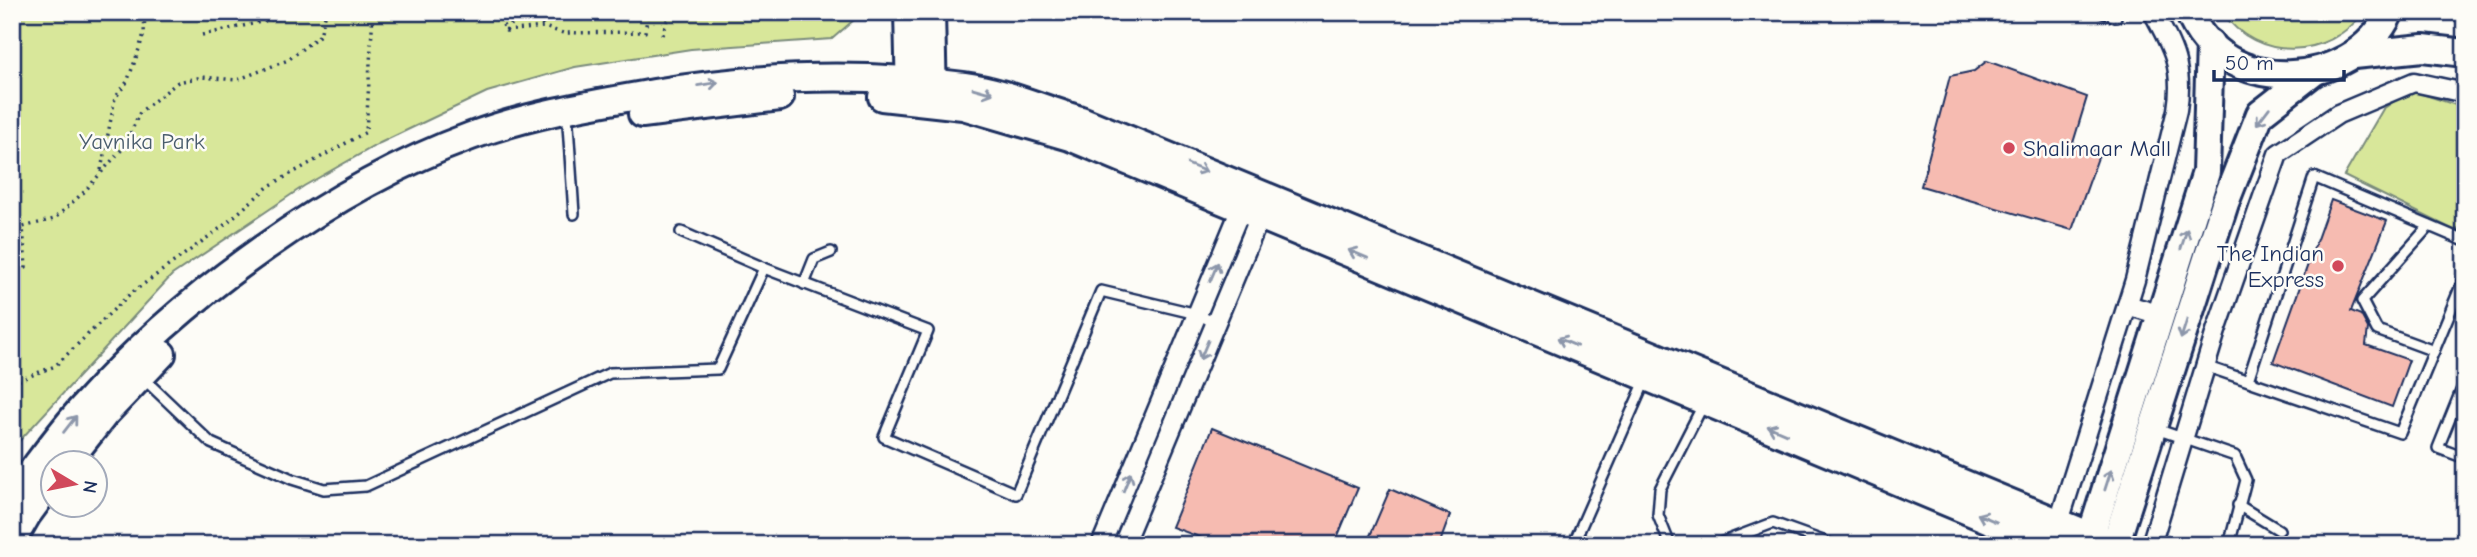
<svg xmlns="http://www.w3.org/2000/svg" width="2477" height="557" font-family="'Comic Neue',sans-serif">
	<style>
		.green { fill: #d8e79a; stroke: #7a8b7c; stroke-width: 2 }
		.building { fill: #f6bbb1; stroke: #1b2f5e; stroke-width: 2 }
		.lines { fill: none; stroke-linecap: round; stroke-linejoin: round }
		.lane-casing { stroke: #1b2f5e; stroke-width: 14 }
		.street-casing { stroke: #1b2f5e; stroke-width: 23 }
		.secondary-casing { stroke: #1b2f5e; stroke-width: 32 }
		.path { stroke: #1b2f5e; stroke-width: 3.5; stroke-dasharray: 2 5; stroke-linecap: butt }
		.lane { stroke: #fdfcf7; stroke-width: 9 }
		.street { stroke: #fdfcf7; stroke-width: 18 }
		.secondary { stroke: #fdfcf7; stroke-width: 26 }
		.oneway { stroke: #8c96aa }
		.poi-dot { fill: #d1495b; stroke: #fdfcf7; stroke-width: 2.5 }
		.labels { text-anchor: middle; stroke-width: 5; stroke-linejoin: round; paint-order: stroke }
		.park-label { font-size: 23px; fill: #4a5d6d; stroke: #fdfcf7 }
		.poi-label { font-size: 23px; fill: #1b2f5e; stroke: #fdfcf7; text-anchor: start }
	</style>
	<rect width="100%" height="100%" fill="#fdfcf7"/>
	<filter id="ink" filterUnits="userSpaceOnUse"><feTurbulence type="fractalNoise" baseFrequency=".0143" numOctaves="2"/><feDisplacementMap in="SourceGraphic" scale="14" xChannelSelector="R" yChannelSelector="G"/><feConvolveMatrix kernelMatrix="1 2 1 2 8 2 1 2 1" color-interpolation-filters="sRGB"/></filter>
	<g filter="url(#ink)">
		<!-- green -->
		<g class="green">
			<polygon points="12,12 863,12 832,39 691,49 575,67 487,92 380,143 304,186 172,275 12,449"/>
			<path d="M2222 12H2364C2328 59 2257 63 2222 12Z"/>
			<polygon points="2410,90 2465,108 2465,228 2454,230 2344,176 2383,109"/>
		</g>
		<!-- building -->
		<g class="building">
			<polygon points="1987,61 2087,97 2073,143 2100,152 2072,230 1921,186 1950,76 1974,71"/>
			<polygon points="2331,200 2387,221 2351,311 2361,315 2368,328 2366,345 2409,360 2392,407 2273,362"/>
			<polygon points="1212,428 1358,488 1334,545 1221,545 1172,527"/>
			<polygon points="1390,489 1450,515 1439,545 1366,545"/>
		</g>
		<g class="lines">
			<defs>
				<g id="lane">
					<polyline points="2101,12 2116,17"/>
					<polyline points="568,125 574,214"/>
					<polyline points="2429,226 2362,301 2377,330 2434,351"/>
					<polyline points="681,232 764,268"/>
					<polyline points="804,284 814,259 831,252"/>
					<polyline points="2205,366 2400,433 2465,276"/>
					<polyline points="142,377 211,443 292,479 324,489 366,486 610,373 718,369 764,268 928,331 884,437 1016,494 1101,291 1197,314 1215,323"/>
					<polyline points="2248,380 2314,177 2465,241"/>
					<polyline points="2465,381 2438,448 2465,458"/>
					<polyline points="2156,429 2235,456 2246,480 2229,545"/>
					<polyline points="2238,505 2279,530"/>
					<polyline points="1576,538 1645,381"/>
					<polyline points="1670,545 1658,515 1660,489 1703,405"/>
					<polyline points="1715,545 1773,523 1834,545"/>
				</g>
				<g id="street">
					<polyline points="2127,305 2161,315"/>
					<path d="M2056 531 2135 280 2177 110C2184 68 2173 48 2153 12"/>
					<polyline points="1101,545 1245,199"/>
					<polyline points="1123,545 1264,207"/>
					<polyline points="2151,545 2216,331 2278,154 2338,114 2414,82 2465,93"/>
				</g>
				<g id="secondary">
					<polyline points="908,12 910,98"/>
					<polyline points="931,12 933,101"/>
					<path d="M2189 12C2222 98 2353 92 2390 12"/>
					<polyline points="2354,55 2423,48 2465,53"/>
					<polyline points="882,97 963,106 1070,137 2050,545"/>
					<polyline points="642,114 780,97"/>
					<polyline points="67,462 105,414 162,354"/>
					<path d="M12 497C36 467 58 434 84 406 181 297 334 186 471 136 530 114 592 104 654 93 757 76 861 72 964 86 1003 91 1043 109 1081 120L2113 545"/>
					<polyline points="12,541 27,515 52,481"/>
					<polyline points="2088,545 2206,172 2210,43"/>
					<polyline points="2115,545 2225,203 2260,114 2314,72"/>
				</g>
			</defs>
			<!-- lane casing -->
			<use href="#lane" class="lane-casing"/>
			<!-- street casing -->
			<use href="#street" class="street-casing"/>
			<!-- secondary casing -->
			<use href="#secondary" class="secondary-casing"/>
			<!-- path -->
			<g class="path">
				<polyline points="497,12 506,31 544,27 563,33 645,32 648,12"/>
				<polyline points="535,12 544,27"/>
				<polyline points="506,31 522,12"/>
				<polyline points="202,35 306,12"/>
				<polyline points="662,35 670,12"/>
				<polyline points="101,170 115,98 127,82 135,61 144,34 145,12"/>
				<polyline points="12,229 23,227"/>
				<polyline points="12,271 26,268 23,227 54,219 84,192 124,147 140,112 178,82 202,77 237,80 288,60 320,35 326,12"/>
				<polyline points="12,383 55,366 130,294 222,227 269,186 366,132 373,12"/>
			</g>
			<!-- lane -->
			<use href="#lane" class="lane"/>
			<!-- street -->
			<use href="#street" class="street"/>
			<!-- secondary -->
			<use href="#secondary" class="secondary"/>
		</g>
		<!-- one-way arrows -->
		<defs><path id="oneway-shaft" d="M-6 0H5M1.5-3L5.5 0L1.5 3" fill="none" stroke-width="1.6" stroke-linecap="round" stroke-linejoin="round" transform="scale(1.75)"/></defs>
		<g class="oneway">
			<use href="#oneway-shaft" transform="translate(708 84) rotate(-9)"/>
			<use href="#oneway-shaft" transform="translate(983 91) rotate(16)"/>
			<use href="#oneway-shaft" transform="translate(2263 116) rotate(127)"/>
			<use href="#oneway-shaft" transform="translate(1197 168) rotate(22)"/>
			<use href="#oneway-shaft" transform="translate(2184 239) rotate(-72)"/>
			<use href="#oneway-shaft" transform="translate(1358 254) rotate(-157)"/>
			<use href="#oneway-shaft" transform="translate(1214 272) rotate(-67)"/>
			<use href="#oneway-shaft" transform="translate(2184 329) rotate(108)"/>
			<use href="#oneway-shaft" transform="translate(1567 342) rotate(-157)"/>
			<use href="#oneway-shaft" transform="translate(1204 350) rotate(113)"/>
			<use href="#oneway-shaft" transform="translate(70 424) rotate(-52)"/>
			<use href="#oneway-shaft" transform="translate(1777 430) rotate(-157)"/>
			<use href="#oneway-shaft" transform="translate(2108 480) rotate(-72)"/>
			<use href="#oneway-shaft" transform="translate(1127 482) rotate(-68)"/>
			<use href="#oneway-shaft" transform="translate(1987 518) rotate(-157)"/>
		</g>
	</g>
	<!-- markers -->
	<g class="poi-dot">
		<circle cx="2009" cy="148" r="7"/>
		<circle cx="2338" cy="266" r="7"/>
	</g>
	<g class="labels">
		<!-- park labels -->
		<g class="park-label">
			<text x="142" y="149">Yavnika Park</text>
		</g>
		<!-- poi labels -->
		<g class="poi-label">
			<text x="2023" y="156">Shalimaar Mall</text>
			<text x="2324" y="261" text-anchor="end">The Indian<tspan x="2324" dy="26">Express</tspan></text>
		</g>
	</g>
	<!-- margin -->
	<rect width="2477" height="557" fill="none" stroke="#fdfcf7" stroke-width="42"/>
	<rect x="21" y="21" width="2435" height="515" fill="none" stroke="#1b2f5e" stroke-width="2.5" filter="url(#ink)"/>
	<!-- north arrow -->
	<g transform="translate(74 484) rotate(100)"><circle r="33" fill="#fdfcf7" stroke="#a3aaba" stroke-width="2"/>
	<path d="M0-5L12 26L0 18L-12 26Z" fill="#d1495b"/>
	<text y="-10" font-size="19" font-weight="bold" text-anchor="middle" fill="#1b2f5e">N</text>
	</g>
	<!-- scale -->
	<path d="M2214 70v10h130v-10" fill="none" stroke="#1b2f5e" stroke-width="3.5"/>
	<text x="2225" y="70" font-size="21" fill="#1b2f5e" stroke="#fdfcf7" stroke-width="5" paint-order="stroke">50 m</text>
</svg>
